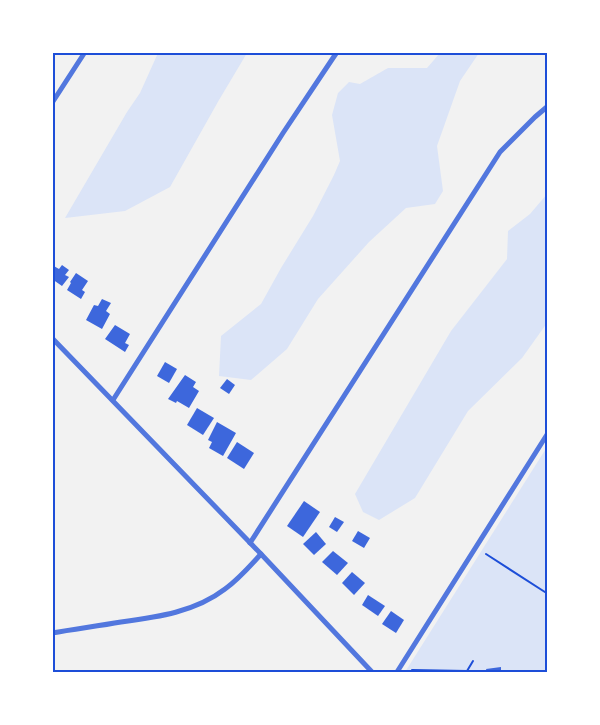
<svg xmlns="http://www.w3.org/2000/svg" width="600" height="725" font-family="Rubik,sans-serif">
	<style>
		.green { fill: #dbe4f7 }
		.building { fill: #3d67dc }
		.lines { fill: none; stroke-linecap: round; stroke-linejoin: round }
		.path { stroke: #1d4ed8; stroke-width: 2 }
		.minor { stroke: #5277de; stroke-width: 5 }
		.neatline { fill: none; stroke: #1d4ed8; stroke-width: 2 }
	</style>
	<rect width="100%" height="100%" fill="#f2f2f2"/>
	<!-- green -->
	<g class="green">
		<polygon points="158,53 247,53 219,100 170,187 125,211 65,218 127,112 140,93"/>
		<polygon points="440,53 479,53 460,81 437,146 443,191 435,204 406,208 369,242 318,299 287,349 251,380 219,376 221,336 261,304 281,268 313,216 334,175 340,161 332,115 338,93 349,82 360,84 388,68 427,68"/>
		<polygon points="547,194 547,323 522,358 468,411 415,498 379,520 363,512 355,494 451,331 507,259 508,231 530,214"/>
		<polygon points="547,447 547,672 405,672"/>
	</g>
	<!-- building -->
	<g class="building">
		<polygon points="52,265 59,269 62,265 69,270 65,275 69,277 62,286 52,279"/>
		<polygon points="76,273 88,281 82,290 85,292 81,299 67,290 71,283 70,282"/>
		<polygon points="102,299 111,303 106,311 110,314 102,329 86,320 94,305 98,306"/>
		<polygon points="115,325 130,334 125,343 129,345 125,352 105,339"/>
		<polygon points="165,362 177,369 169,383 157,376"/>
		<polygon points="185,375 196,382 193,387 199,391 189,408 177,401 176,403 168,399"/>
		<polygon points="227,379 235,385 229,394 220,388"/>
		<polygon points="197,408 214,418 203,435 187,425"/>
		<polygon points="217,422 236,433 223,456 209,448 212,442 208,440"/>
		<polygon points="237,442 254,453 244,469 227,458"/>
		<polygon points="304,501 320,512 303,537 287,526"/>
		<polygon points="335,517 344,522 337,532 329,527"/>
		<polygon points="358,531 370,538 364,548 352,541"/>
		<polygon points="316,532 326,544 314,555 303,544"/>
		<polygon points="333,551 348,563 337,575 322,562"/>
		<polygon points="352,572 365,583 354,595 342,583"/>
		<polygon points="368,595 385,606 378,616 362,605"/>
		<polygon points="391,611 404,620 396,633 382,624"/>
		<polygon points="501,667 501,672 487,672 486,669"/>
	</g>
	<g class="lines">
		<!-- path -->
		<g class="path">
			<polyline points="486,554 548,594"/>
			<polyline points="412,670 467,671 473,661"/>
		</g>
		<!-- minor -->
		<g class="minor">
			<polyline points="52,103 85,52"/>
			<polyline points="52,338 261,554 372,672"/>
			<polyline points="113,400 283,133 337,52"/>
			<polyline points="250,543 500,152 535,117 548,106"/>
			<path d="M52 633C75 629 98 626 121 622 158 617 195 612 225 589 239 579 250 566 261 554"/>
			<polyline points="397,672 548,433"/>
		</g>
	</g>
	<!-- border -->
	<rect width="600" height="725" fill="none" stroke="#ffffff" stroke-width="108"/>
	<rect x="54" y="54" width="492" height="617" class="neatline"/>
</svg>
